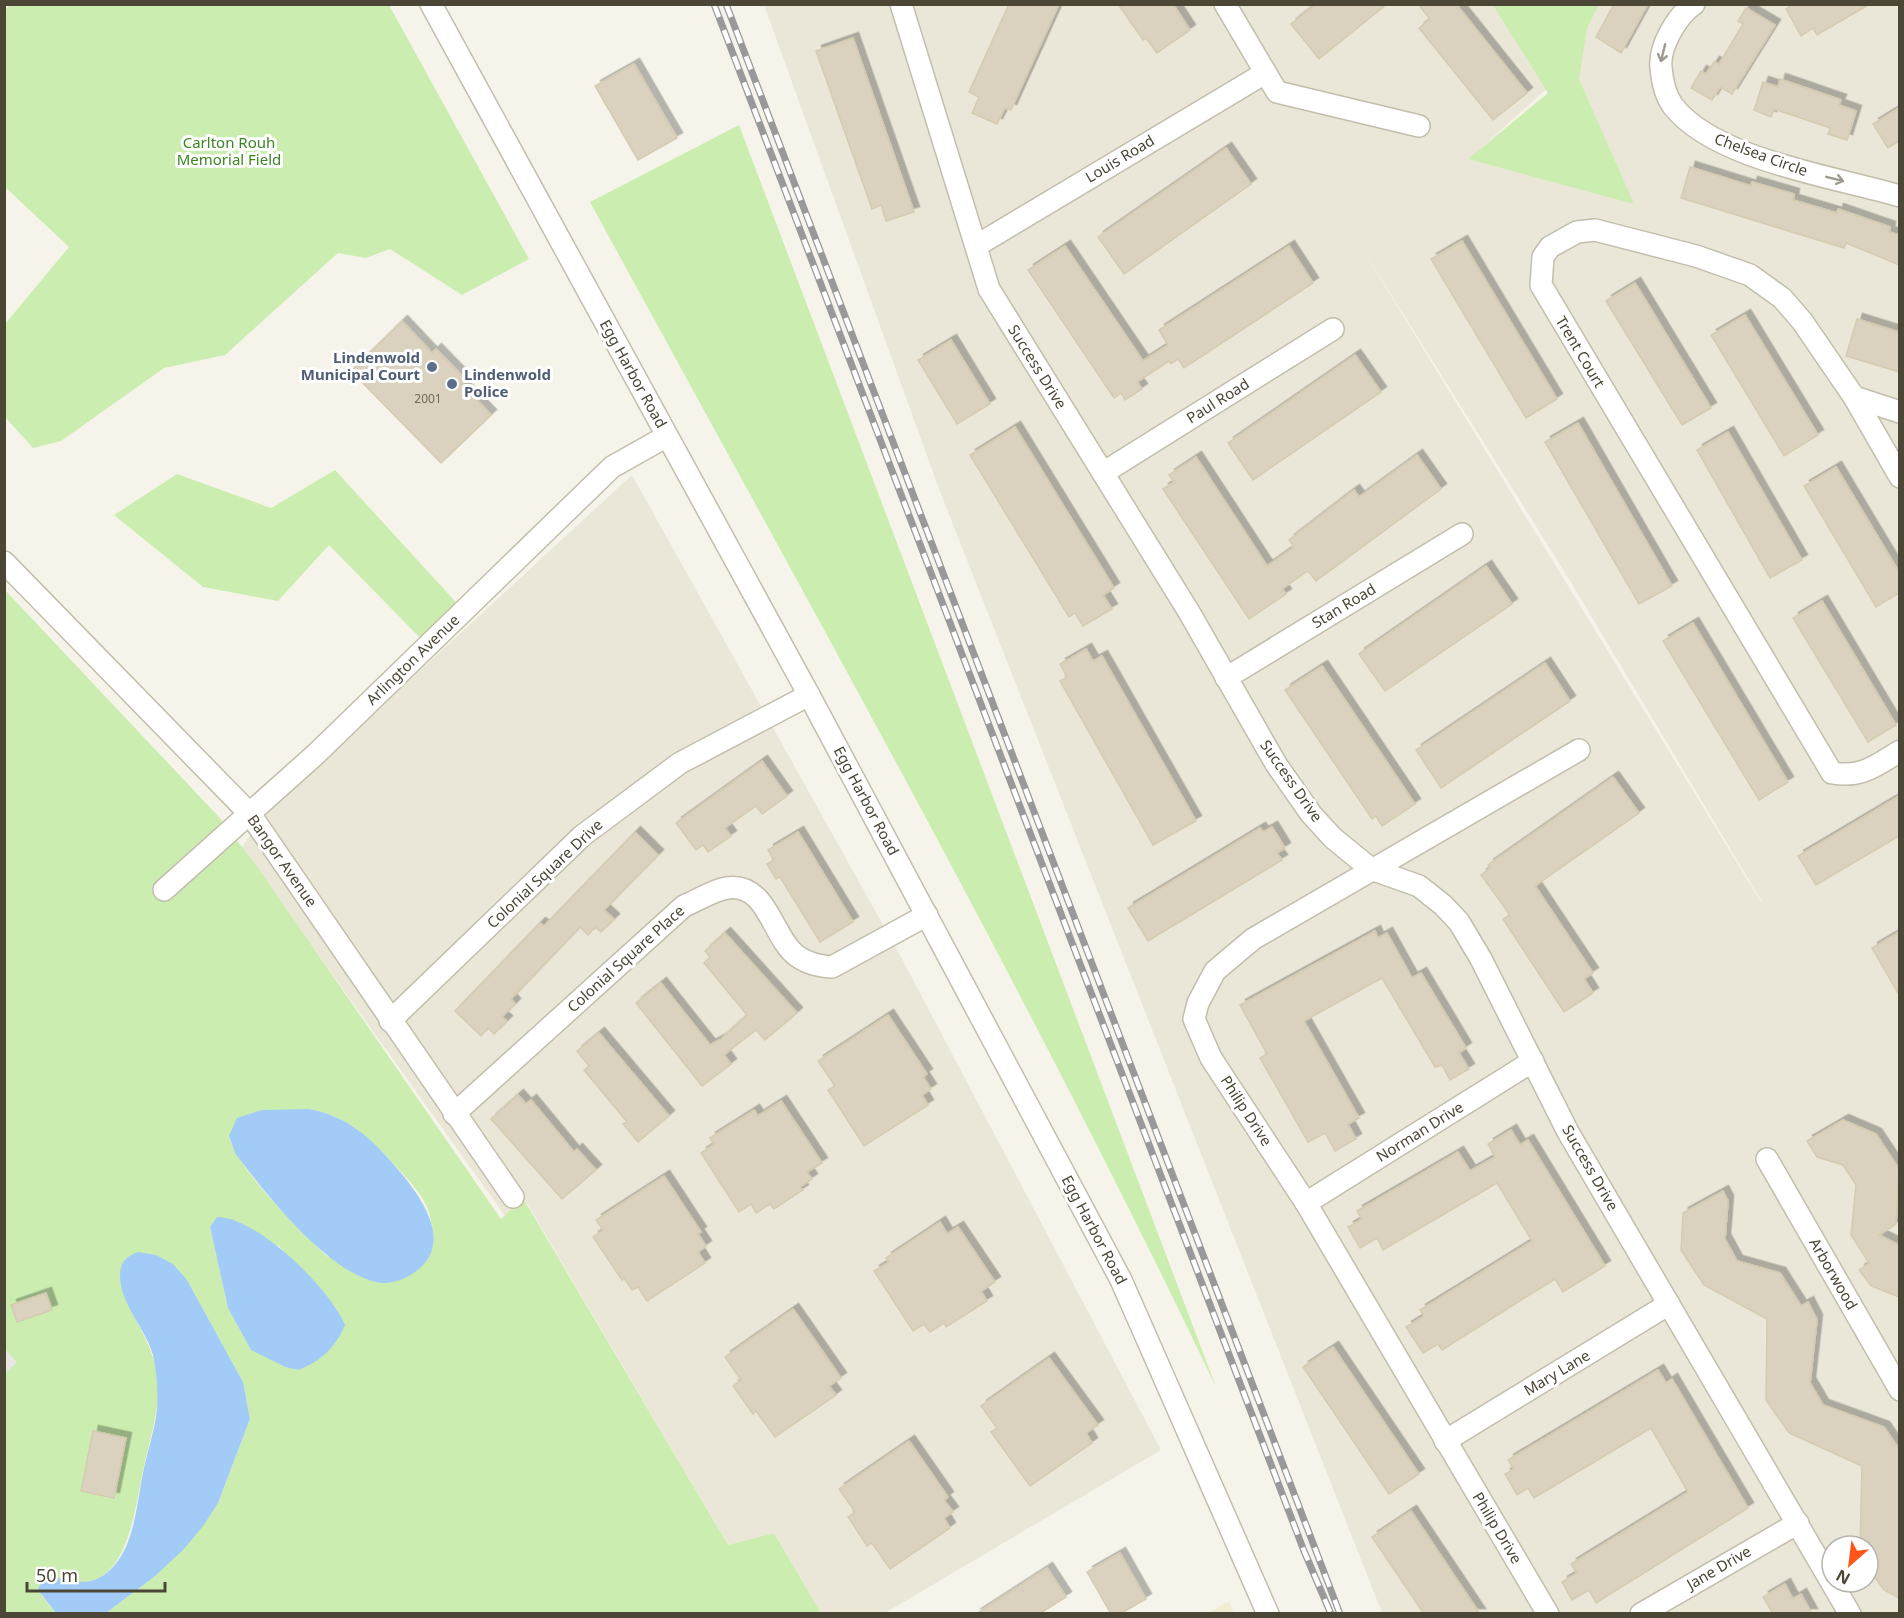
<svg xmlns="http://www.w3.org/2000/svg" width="1904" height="1618" font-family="'Noto Sans',sans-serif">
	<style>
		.residential { fill: #ebe7d8; fill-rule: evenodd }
		.education { fill: #f1ecd3 }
		.green { fill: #cbeeb0; fill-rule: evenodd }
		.parking { fill: #e8e6e2 }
		.water { fill: #a2cbf8 }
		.building { fill: #dad2be; stroke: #d5cbb1; stroke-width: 1.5; filter: url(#shadow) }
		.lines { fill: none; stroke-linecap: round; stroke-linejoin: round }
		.minor-casing { stroke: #c3beab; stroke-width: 24 }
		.minor { stroke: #fff; stroke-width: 21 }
		.rail-casing { stroke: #999; stroke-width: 7 }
		.rail { stroke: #fff; stroke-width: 4.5; stroke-dasharray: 14; stroke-linecap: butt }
		.oneway { stroke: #9d9991 }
		.service-dot { fill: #5c6f8a; stroke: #fff; stroke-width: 2 }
		.labels { text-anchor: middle; stroke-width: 6; stroke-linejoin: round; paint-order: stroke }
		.number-label { font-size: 12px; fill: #706959 }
		.park-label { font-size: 15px; fill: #3d8523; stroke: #fff }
		.street-label { font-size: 15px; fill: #4c4637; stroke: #fff }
		.service-label { font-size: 15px; font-weight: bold; fill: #4e5e75; stroke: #fff; text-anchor: end }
	</style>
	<defs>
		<filter id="shadow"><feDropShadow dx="5.5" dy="-5.5" stdDeviation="0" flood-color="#0004"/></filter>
	</defs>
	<rect width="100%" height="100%" fill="#f6f4ea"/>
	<!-- residential -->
	<g class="residential">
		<path d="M764 5H1899V1613H1382L939 489ZM1554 82 1634 203 1469 159ZM1360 245 1569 579 1762 902H1761ZM1832 1546H1868V1582H1832Z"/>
		<polygon points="632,475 901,957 1161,1450 885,1613 821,1613 774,1533 728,1545 524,1198 505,1216 242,848 259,819"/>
	</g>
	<!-- education -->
	<polygon class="education" points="1229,1601 1234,1613 1209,1613"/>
	<!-- green -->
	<g class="green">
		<polygon points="9,5 389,5 529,259 462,295 390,249 366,258 338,253 225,355 164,368 61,441 33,448 5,417 5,324 69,247 5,187 4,12"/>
		<polygon points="1493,5 1599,5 1587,28 1579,79 1634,204 1468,159 1548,93"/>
		<path d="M739 125 1216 1387C1024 984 804 595 590 202Z"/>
		<polygon points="335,470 464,611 428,646 329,545 278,601 203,587 114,515 177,474 271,508"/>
		<path d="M4 589 218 816 256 865 501 1219 523 1198 728 1545 774 1533 821 1613H106L154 1577 218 1503 250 1419 243 1382 187 1280 120 1275C125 1313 155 1341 158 1381 160 1411 149 1441 143 1471 133 1519 125 1607 52 1576L42 1596 56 1613H5ZM309 1109C345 1115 368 1137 393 1163 405 1176 419 1190 427 1207 432 1219 433 1234 432 1248L328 1257C302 1233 235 1167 229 1136ZM210 1227 279 1246 298 1267V1370L285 1367 251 1349 228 1308Z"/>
	</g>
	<!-- parking -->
	<polygon class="parking" points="5,1349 17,1362 5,1374"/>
	<!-- water -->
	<g class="water">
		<path d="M309 1109C342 1115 366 1133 388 1158 413 1186 462 1242 412 1274 399 1282 385 1286 369 1280 321 1264 265 1193 235 1153L229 1136 237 1118 262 1110Z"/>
		<path d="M217 1217C259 1218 329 1288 345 1325 335 1348 321 1361 298 1370L285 1367 251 1350 228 1308 210 1227Z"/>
		<path d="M138 1252 156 1255 173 1264 187 1280 243 1382 250 1419 218 1503 203 1526 184 1549 154 1577 106 1613H56L38 1590 41 1580C58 1569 84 1598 113 1567 136 1542 137 1499 144 1468 148 1449 155 1429 157 1409 158 1391 157 1373 153 1355 145 1327 120 1305 120 1275 120 1262 127 1256 138 1252Z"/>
	</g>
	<!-- building -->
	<g class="building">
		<polygon points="1009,4 1059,4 1011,110 1005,108 997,124 972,113 979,97 969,92"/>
		<polygon points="1118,4 1173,4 1190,30 1157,53 1146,38 1143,40"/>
		<polygon points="1316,4 1387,4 1319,59 1291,24"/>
		<polygon points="1418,4 1456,4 1527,93 1493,120 1419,28 1430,19"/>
		<polygon points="1614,4 1648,4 1621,53 1596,37"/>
		<polygon points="1794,4 1870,4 1817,35 1813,28 1801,36 1786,9"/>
		<polygon points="1746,8 1775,25 1732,94 1720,87 1712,100 1691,88 1701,71 1706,74 1714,62 1719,64 1743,24 1738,21"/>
		<polygon points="853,38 914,212 886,221 881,205 872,209 816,51"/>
		<polygon points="634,64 677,138 638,160 595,86"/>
		<polygon points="1780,79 1841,100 1839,105 1856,111 1847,140 1828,134 1830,128 1774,109 1771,117 1754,110 1763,82 1778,87"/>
		<polygon points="1899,108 1899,141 1888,148 1873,124"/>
		<polygon points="1226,148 1251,184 1124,274 1098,237"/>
		<polygon points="1690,167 1751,186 1752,182 1794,194 1793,200 1837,213 1838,209 1890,227 1889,232 1899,235 1899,265 1846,243 1844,248 1681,198"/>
		<polygon points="1462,241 1557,399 1526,418 1431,259"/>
		<polygon points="1065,246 1143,361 1168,345 1159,330 1289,246 1313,283 1184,368 1178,359 1171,364 1169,361 1137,382 1142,389 1125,400 1121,393 1114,398 1028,270"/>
		<polygon points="1635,283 1711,408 1682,425 1606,301"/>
		<polygon points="1745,315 1818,435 1784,456 1711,335"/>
		<polygon points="1857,319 1899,332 1899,372 1846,356"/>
		<polygon points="402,321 432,353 436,349 466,380 461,384 491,415 441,463 351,371"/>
		<polygon points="951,340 990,404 957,424 918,360"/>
		<polygon points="1355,355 1381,392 1253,480 1228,443"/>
		<polygon points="1578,423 1672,586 1639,604 1545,442"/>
		<polygon points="1015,427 1114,588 1103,595 1112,609 1083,626 1075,613 1069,617 970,455"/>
		<polygon points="1728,432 1802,560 1770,578 1697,450"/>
		<polygon points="1417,455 1441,489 1316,581 1308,571 1282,589 1286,594 1249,619 1163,489 1174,482 1169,475 1196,457 1267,566 1294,547 1289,540 1342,499 1354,490 1359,497"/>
		<polygon points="1836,467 1899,572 1899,593 1876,607 1804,486"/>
		<polygon points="1486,566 1512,604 1385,691 1359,654"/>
		<polygon points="1822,601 1896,725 1868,742 1793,618"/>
		<polygon points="1693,623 1788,782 1759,800 1663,641"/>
		<polygon points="1086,649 1093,661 1102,656 1196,821 1153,845 1060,681 1067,677 1060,664"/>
		<polygon points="1545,663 1570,701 1441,788 1416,750"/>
		<polygon points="1322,666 1415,804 1382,826 1376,816 1372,819 1285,690"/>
		<polygon points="762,761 787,796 762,814 756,806 725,828 731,836 708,852 703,845 696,850 676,823"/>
		<polygon points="1613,777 1639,813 1535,886 1593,973 1584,979 1593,993 1564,1012 1503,919 1510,915 1481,875 1490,868 1488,865"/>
		<polygon points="1899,796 1899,836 1816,885 1798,856"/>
		<polygon points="1272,827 1285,848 1277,853 1282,860 1148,941 1128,908 1260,828 1263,832"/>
		<polygon points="635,832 658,855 604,910 614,919 601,932 595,927 588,935 580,927 511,999 515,1004 502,1017 507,1021 494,1034 488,1028 481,1036 455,1011 540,923 544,926"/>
		<polygon points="798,832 853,922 820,942 780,877 776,879 767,864 774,860 768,850"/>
		<polygon points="1375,931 1378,938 1387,933 1412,978 1421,973 1466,1048 1459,1053 1469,1069 1450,1080 1442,1065 1435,1067 1382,978 1304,1021 1359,1118 1348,1124 1356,1139 1335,1151 1325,1133 1308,1142 1260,1058 1267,1054 1240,1005"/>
		<polygon points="1899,932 1899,995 1872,948"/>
		<polygon points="725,933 797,1013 765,1040 756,1030 724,1055 731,1064 702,1086 636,1003 661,983 710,1045 721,1039 747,1015 704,963 710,957 705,951"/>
		<polygon points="888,1015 927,1074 923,1077 931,1089 922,1095 928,1105 864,1146 828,1090 835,1086 818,1061"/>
		<polygon points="599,1033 669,1116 638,1142 623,1124 627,1122 584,1070 589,1066 577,1051"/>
		<polygon points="518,1095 526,1104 531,1100 574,1152 577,1149 596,1170 562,1199 491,1119"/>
		<polygon points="781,1101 822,1163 807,1172 812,1179 800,1187 803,1190 774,1209 770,1204 756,1213 751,1204 739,1212 701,1153 714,1144 710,1138 754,1110 758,1116"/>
		<polygon points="1843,1120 1876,1134 1899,1169 1896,1224 1879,1235 1899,1245 1899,1297 1871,1286 1859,1270 1869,1263 1851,1235 1856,1185 1843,1165 1817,1157 1807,1141"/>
		<polygon points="1511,1130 1520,1145 1528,1140 1605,1266 1563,1292 1555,1279 1442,1350 1438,1344 1423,1353 1406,1327 1424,1316 1420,1310 1532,1241 1497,1183 1383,1250 1377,1238 1360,1248 1348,1227 1362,1219 1357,1211 1458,1152 1470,1171 1495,1157 1488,1144"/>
		<polygon points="664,1176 701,1232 698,1234 706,1246 698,1252 705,1263 647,1301 638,1287 632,1290 624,1278 622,1280 593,1237 603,1230 596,1220"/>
		<polygon points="1723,1191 1728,1201 1725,1239 1737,1261 1780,1273 1801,1306 1808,1302 1817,1320 1810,1383 1823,1405 1884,1427 1899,1449 1899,1598 1884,1590 1868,1568 1868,1546 1860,1546 1862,1466 1789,1433 1766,1400 1767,1319 1704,1285 1681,1250 1683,1213"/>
		<polygon points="940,1222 947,1234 958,1227 995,1282 981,1291 987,1301 946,1327 944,1323 930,1332 924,1324 913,1331 874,1271 889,1262 886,1258"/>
		<polygon points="46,1293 52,1310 17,1322 11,1305"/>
		<polygon points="793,1309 841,1378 829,1386 836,1395 775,1437 756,1411 753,1414 733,1386 741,1380 725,1357"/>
		<polygon points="1333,1347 1419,1474 1389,1494 1303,1367"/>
		<polygon points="1049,1358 1098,1425 1086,1433 1092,1443 1030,1486 991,1432 997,1428 981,1406"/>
		<polygon points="1658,1370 1666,1383 1672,1379 1748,1508 1596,1603 1589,1590 1572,1600 1562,1582 1577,1573 1571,1564 1688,1492 1651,1428 1534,1498 1528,1488 1517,1495 1505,1474 1514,1469 1508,1460"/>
		<polygon points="93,1431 126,1438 114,1498 81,1491"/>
		<polygon points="909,1441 948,1497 944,1500 953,1512 944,1518 950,1528 890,1569 872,1543 867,1546 848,1517 855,1512 839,1489"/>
		<polygon points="1411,1511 1480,1614 1424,1614 1372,1537"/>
		<polygon points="1120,1553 1146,1599 1120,1614 1111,1614 1087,1572"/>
		<polygon points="1047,1568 1066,1597 1039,1614 976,1614"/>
		<polygon points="1785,1584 1793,1599 1801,1594 1812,1614 1769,1614 1772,1612 1763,1597"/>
	</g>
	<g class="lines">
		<defs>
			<g id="minor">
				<polyline points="431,4 809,695 1121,1280 1268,1614"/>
				<polyline points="901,4 989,289 1189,612 1276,764 1311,814 1333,838 1371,869 1419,886 1443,905 1459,922 1481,959 1568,1132 1850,1614"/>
				<polyline points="1225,4 1277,92 1419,126"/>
				<path d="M1694 4C1677 16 1659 46 1661 67 1662 80 1665 95 1673 106 1715 160 1836 177 1900 196"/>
				<polyline points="976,246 1265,73"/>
				<polyline points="1854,397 1900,412"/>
				<polyline points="1103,473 1333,329"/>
				<path d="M1900 477 1854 397 1802 321 1782 298 1750 275 1696 256 1595 230 1577 232 1550 247 1543 257 1541 285 1832 773C1862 778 1875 766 1900 751"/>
				<polyline points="4,562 250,814 513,1197"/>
				<polyline points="1226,678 1462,534"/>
				<polyline points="164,890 316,754 612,467 667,436"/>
				<polyline points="390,1021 582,836 680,763 809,695"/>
				<path d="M454 1114 684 906C697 901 713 890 727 888 768 882 772 938 797 956 808 964 819 966 832 967L927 915"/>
				<polyline points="1767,1159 1900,1390"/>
				<polyline points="1306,1203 1533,1061"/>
				<polyline points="1445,1441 1669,1304"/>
				<polyline points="1548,1614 1306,1203 1211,1058 1194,1019 1198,1003 1215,971 1253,939 1579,750"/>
				<polyline points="1641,1614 1798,1523"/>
			</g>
		</defs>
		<!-- minor casing -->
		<use href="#minor" class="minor-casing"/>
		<!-- minor -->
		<use href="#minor" class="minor"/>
		<defs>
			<g id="rail">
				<polyline points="714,4 1304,1551 1331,1614"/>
				<polyline points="726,4 1340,1614"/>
			</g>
		</defs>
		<!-- rail casing -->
		<use href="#rail" class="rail-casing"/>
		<!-- rail -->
		<use href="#rail" class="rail"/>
	</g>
	<!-- one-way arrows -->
	<defs><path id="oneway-shaft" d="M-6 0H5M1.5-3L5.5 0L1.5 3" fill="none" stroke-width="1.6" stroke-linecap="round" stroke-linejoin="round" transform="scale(1.5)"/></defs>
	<g class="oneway">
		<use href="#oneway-shaft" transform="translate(1663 53) rotate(104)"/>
		<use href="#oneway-shaft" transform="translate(1835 179) rotate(14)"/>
	</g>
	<!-- markers -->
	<g class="service-dot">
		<circle cx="432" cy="367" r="6"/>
		<circle cx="452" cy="384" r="6"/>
	</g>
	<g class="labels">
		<!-- number labels -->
		<g class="number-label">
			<text x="428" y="403">2001</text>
		</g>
		<!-- park labels -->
		<g class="park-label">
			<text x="229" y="148">Carlton Rouh<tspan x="229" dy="17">Memorial Field</tspan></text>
		</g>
		<!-- street labels -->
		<g class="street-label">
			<text transform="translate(1761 155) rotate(20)" y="5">Chelsea Circle</text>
			<text transform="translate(1120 159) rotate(-31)" y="5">Louis Road</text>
			<text transform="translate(1580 352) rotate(59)" y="5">Trent Court</text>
			<text transform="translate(1037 367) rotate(58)" y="5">Success Drive</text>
			<text transform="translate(633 374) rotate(61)" y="5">Egg Harbor Road</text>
			<text transform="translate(1218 401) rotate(-32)" y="5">Paul Road</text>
			<text transform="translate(1344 606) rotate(-31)" y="5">Stan Road</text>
			<text transform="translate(413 660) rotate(-44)" y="5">Arlington Avenue</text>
			<text transform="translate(1291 781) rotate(55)" y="5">Success Drive</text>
			<text transform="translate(866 801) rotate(62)" y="5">Egg Harbor Road</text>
			<text transform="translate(282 861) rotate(55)" y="5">Bangor Avenue</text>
			<text transform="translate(545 874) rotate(-43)" y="5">Colonial Square Drive</text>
			<text transform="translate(626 959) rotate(-42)" y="5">Colonial Square Place</text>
			<text transform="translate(1246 1111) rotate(57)" y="5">Philip Drive</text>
			<text transform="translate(1420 1132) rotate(-32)" y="5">Norman Drive</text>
			<text transform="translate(1590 1168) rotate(60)" y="5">Success Drive</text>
			<text transform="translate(1094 1230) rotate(62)" y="5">Egg Harbor Road</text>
			<text transform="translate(1833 1274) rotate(60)" y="5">Arborwood</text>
			<text transform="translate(1557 1373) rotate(-31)" y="5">Mary Lane</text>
			<text transform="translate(1497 1528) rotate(59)" y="5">Philip Drive</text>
			<text transform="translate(1719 1568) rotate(-30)" y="5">Jane Drive</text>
		</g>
		<!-- service labels -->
		<g class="service-label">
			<text x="420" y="363">Lindenwold<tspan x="420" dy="17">Municipal Court</tspan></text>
			<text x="464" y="380" text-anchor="start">Lindenwold<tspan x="464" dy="17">Police</tspan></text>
		</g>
	</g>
	<!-- border -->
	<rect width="1904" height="1618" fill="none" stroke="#4c4637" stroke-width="12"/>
	<!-- north arrow -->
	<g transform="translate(1850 1564) rotate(208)"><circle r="28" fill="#ffffff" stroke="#b7b5af" stroke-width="1.5"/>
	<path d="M0-4.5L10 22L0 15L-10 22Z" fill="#ff5519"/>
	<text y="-9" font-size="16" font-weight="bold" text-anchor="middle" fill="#4c4637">N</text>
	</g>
	<!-- scale -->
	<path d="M27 1582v9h138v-9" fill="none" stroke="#4c4637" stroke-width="3"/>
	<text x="36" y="1582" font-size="18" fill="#4c4637" stroke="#ffffff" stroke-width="4.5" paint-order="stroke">50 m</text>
</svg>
